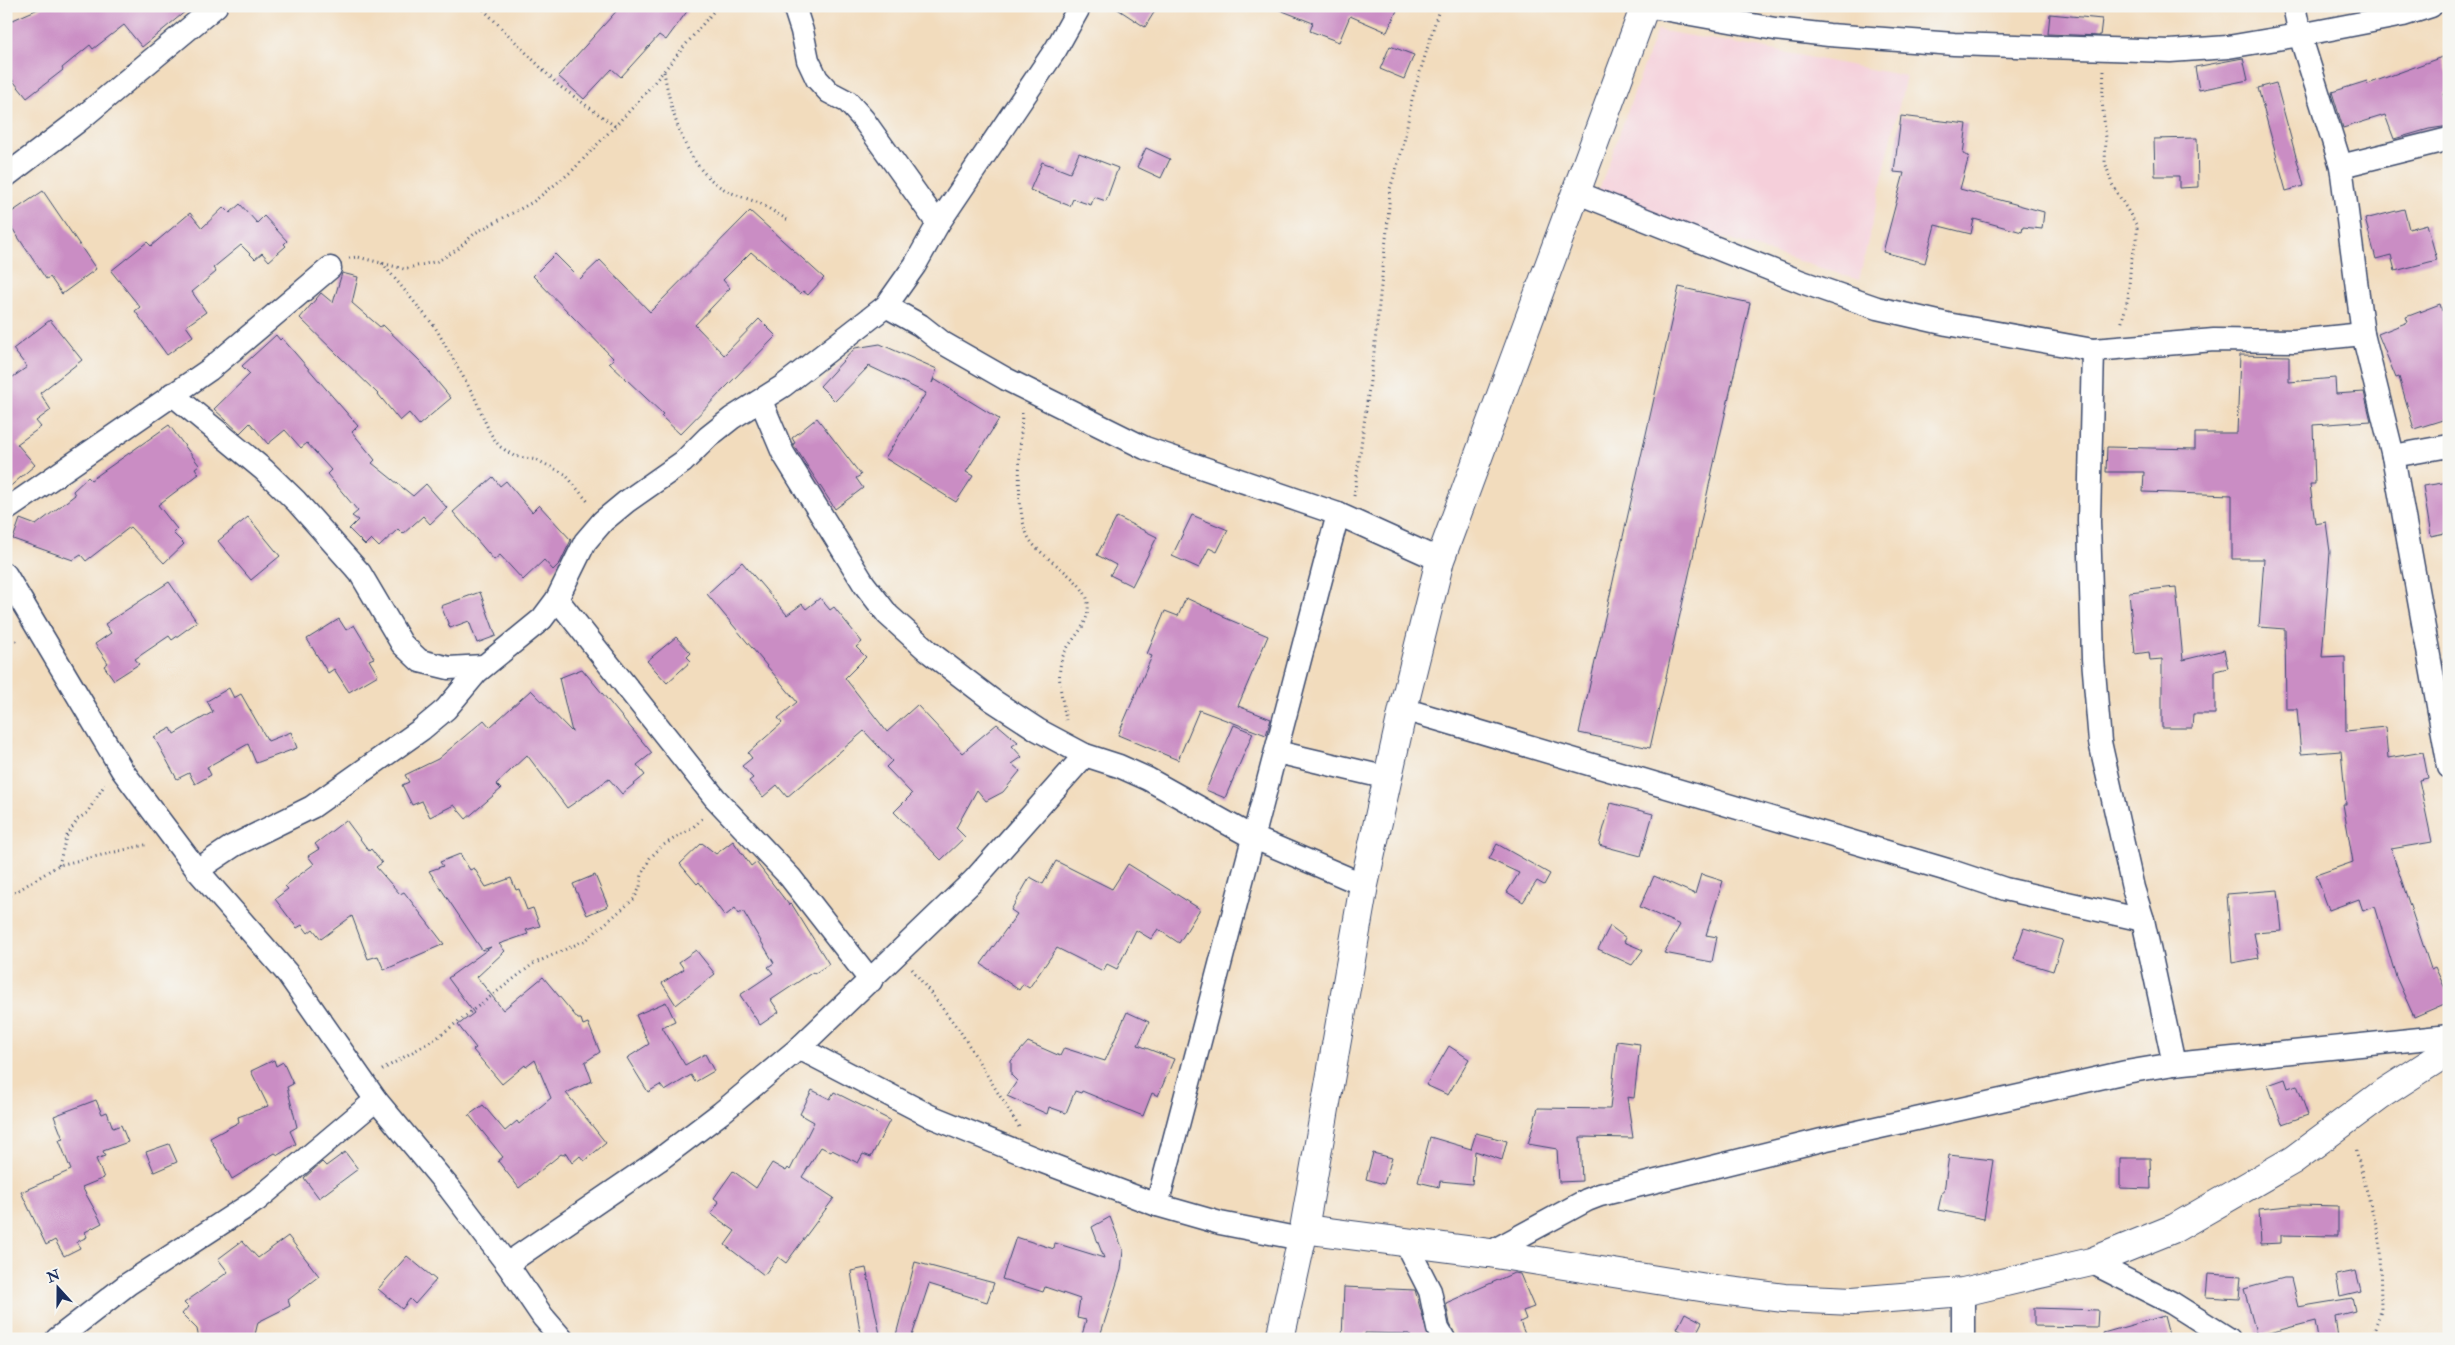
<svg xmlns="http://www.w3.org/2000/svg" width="2455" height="1345" font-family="'IM FELL Double Pica',serif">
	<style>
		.built { fill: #f5cfda }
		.building { fill: #ca8dc4 }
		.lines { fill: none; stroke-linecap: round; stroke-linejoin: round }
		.minor-casing { stroke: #3b496c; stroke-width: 25 }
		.secondary-casing { stroke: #3b496c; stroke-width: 30 }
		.path { stroke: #3b496c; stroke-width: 3; stroke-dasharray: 1 4; stroke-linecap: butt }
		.minor { stroke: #fff; stroke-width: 22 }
		.secondary { stroke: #fff; stroke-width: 28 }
	</style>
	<rect width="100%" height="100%" fill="#f6f6f2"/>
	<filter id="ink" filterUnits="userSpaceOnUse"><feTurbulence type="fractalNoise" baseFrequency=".02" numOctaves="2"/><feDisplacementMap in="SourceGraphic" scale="10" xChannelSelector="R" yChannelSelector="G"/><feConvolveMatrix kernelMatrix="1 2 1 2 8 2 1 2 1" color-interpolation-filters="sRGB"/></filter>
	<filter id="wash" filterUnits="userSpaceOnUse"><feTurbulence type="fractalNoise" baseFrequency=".0096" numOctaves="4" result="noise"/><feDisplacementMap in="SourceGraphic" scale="20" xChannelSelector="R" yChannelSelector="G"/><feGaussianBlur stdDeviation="1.12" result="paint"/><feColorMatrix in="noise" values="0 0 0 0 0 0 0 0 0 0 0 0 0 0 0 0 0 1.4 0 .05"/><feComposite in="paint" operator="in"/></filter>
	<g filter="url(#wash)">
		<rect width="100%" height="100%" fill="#f2dcbd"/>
		<!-- built -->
		<polygon class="built" points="1657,30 1762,48 1906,76 1859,280 1596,198"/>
		<g id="blocks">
			<!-- building -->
			<g class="building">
				<polygon points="45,6 192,6 142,47 124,25 93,49 90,45 62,68 63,70 27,98 6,72 6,23"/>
				<polygon points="621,6 691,6 666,40 659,35 621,77 612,69 584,99 558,76"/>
				<polygon points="1113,6 1158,6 1145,27"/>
				<polygon points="1275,6 1399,6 1387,32 1350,16 1339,42 1310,31 1313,23 1275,8"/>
				<polygon points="2050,14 2102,19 2100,36 2048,34"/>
				<polygon points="1390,46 1414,55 1404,79 1380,69"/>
				<polygon points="2442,57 2449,76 2449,92 2443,94 2449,109 2449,126 2429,129 2394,139 2385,115 2343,128 2332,92 2367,81 2368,84"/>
				<polygon points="2243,58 2248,80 2199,90 2195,67"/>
				<polygon points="2276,83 2304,186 2286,191 2258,88"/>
				<polygon points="1901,116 1967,124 1963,154 1969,156 1960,189 2044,212 2042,229 2023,227 2022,232 1974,219 1971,234 1935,225 1925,263 1883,252 1904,173 1894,172"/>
				<polygon points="2197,138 2198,187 2179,188 2179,176 2155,176 2154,139"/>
				<polygon points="1146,148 1170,159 1161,178 1137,167"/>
				<polygon points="1079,153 1118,168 1106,201 1094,197 1091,205 1073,199 1070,206 1030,190 1042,162 1070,173"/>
				<polygon points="43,191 96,269 62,294 50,277 46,279 6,219 6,216"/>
				<polygon points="240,204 257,223 264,216 287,241 284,244 286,246 269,261 262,253 255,259 241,245 213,268 216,272 192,292 206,312 186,326 193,336 167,355 135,311 140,307 111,271 147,242 151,246 190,213 202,228 224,207 230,213"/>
				<polygon points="2404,209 2409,229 2427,224 2437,260 2395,271 2391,255 2376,259 2365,219"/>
				<polygon points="750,211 824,278 808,295 803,291 800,294 751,252 723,280 730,288 695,325 724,355 759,319 776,336 680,434 661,416 663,414 609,363 614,359 533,276 555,254 580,279 600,260 650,312"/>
				<polygon points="342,273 358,277 352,303 380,327 383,325 421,362 451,398 419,425 409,413 400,421 378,394 300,318 321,293 333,303"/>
				<polygon points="1679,287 1750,303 1650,748 1579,733"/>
				<polygon points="2440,304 2442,311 2449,308 2449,418 2414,429 2399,377 2396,378 2378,334 2408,322 2406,317"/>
				<polygon points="50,320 82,360 40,393 51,410 36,421 41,427 17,444 35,465 6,490 6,382 27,367 13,349"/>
				<polygon points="276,335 280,340 282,338 358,426 352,432 375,460 372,463 413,496 426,484 447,508 430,524 423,516 403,534 398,529 379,547 371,539 365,545 349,529 358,520 352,516 358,511 327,474 331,470 307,443 301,448 285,430 268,444 250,423 240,433 214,409 250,374 242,366"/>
				<polygon points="880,344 937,369 932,383 934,379 999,419 966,472 973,476 956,502 885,458 926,393 869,366 835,401 820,386 855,348"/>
				<polygon points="2240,355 2289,356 2289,382 2335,378 2336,394 2364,392 2371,421 2313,425 2315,484 2310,484 2315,524 2326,522 2330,552 2322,657 2345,656 2346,731 2385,727 2388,758 2423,752 2428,778 2419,780 2432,842 2391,849 2431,969 2435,967 2449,997 2449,1002 2414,1017 2396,977 2375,906 2363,911 2359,899 2329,910 2316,875 2353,862 2343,804 2346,804 2341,751 2301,754 2297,709 2286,709 2285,629 2259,627 2264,559 2232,559 2232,495 2143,492 2144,472 2106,472 2107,447 2195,449 2195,433 2237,433"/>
				<polygon points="817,418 861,475 856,478 863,488 835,509 795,447 793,444 795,443 792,438"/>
				<polygon points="169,425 199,465 195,468 199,474 158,505 177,529 173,533 184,544 164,563 130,527 86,561 81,555 73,560 13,539 20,519 36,525 75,495 73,491 88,477 91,480"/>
				<polygon points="493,477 500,486 506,481 532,512 539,505 571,540 560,563 553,570 544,560 523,580 500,555 494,560 453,512"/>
				<polygon points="2449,482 2449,532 2431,536 2423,486"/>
				<polygon points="1192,515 1228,530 1217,552 1209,548 1199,568 1172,556"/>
				<polygon points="248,517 280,556 251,580 218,541"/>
				<polygon points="1117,517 1157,537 1132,586 1110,575 1116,565 1097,555"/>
				<polygon points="742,562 787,615 802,604 806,609 820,598 830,610 834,607 862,642 856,647 866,657 845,678 887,732 917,705 962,753 997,724 1018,742 1012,746 1022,757 1012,764 1020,771 1003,792 986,801 977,790 956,828 965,837 941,860 894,812 912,794 886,767 892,761 864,731 787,797 777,785 763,797 749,781 753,778 742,766 752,758 748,753 782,723 778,718 797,702 707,594"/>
				<polygon points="169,582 197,622 172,640 169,636 135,659 139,664 114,680 104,666 108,663 95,644 111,633 105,624"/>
				<polygon points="2176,587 2183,660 2224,650 2228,668 2215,671 2215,714 2193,714 2192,728 2162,728 2162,659 2150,660 2149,652 2135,654 2129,592"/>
				<polygon points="480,592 496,636 477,643 469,621 450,628 441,606"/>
				<polygon points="1186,598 1223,615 1223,617 1268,636 1238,706 1271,719 1266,735 1199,710 1178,760 1118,735 1152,656 1147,654 1165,611 1178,616"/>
				<polygon points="339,619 346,630 354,625 374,658 369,660 378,675 349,692 334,669 328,673 307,639"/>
				<polygon points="676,637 691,653 687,657 691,661 667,683 647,661"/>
				<polygon points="582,669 652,753 637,765 645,775 622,794 609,779 567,808 527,755 496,784 501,789 466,819 454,805 430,817 422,801 412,805 402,785 409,782 405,775 438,759 484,720 490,727 531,690 572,732 559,678"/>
				<polygon points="229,688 234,698 241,694 268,741 291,732 297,748 256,763 248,744 207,767 211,775 195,784 189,773 177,779 154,737 171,728 174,734 213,712 207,701"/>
				<polygon points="1234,725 1253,733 1225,798 1206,790"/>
				<polygon points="1611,803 1653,814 1641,856 1599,845"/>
				<polygon points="346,820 369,851 371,849 382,863 376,867 400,894 404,892 444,944 384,970 378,956 368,959 352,916 321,939 313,929 308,933 302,925 297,928 275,899 288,889 285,886 314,864 308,856 319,849 315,844"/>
				<polygon points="733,841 751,866 756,862 789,905 791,903 829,964 814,974 813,972 771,1000 779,1012 760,1025 740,995 773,973 768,967 774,963 743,911 739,914 735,908 725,916 699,882 697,884 680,864 702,843 716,854"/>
				<polygon points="1497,844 1550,874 1544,885 1537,881 1523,902 1507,892 1519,873 1489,859"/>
				<polygon points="460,854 470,870 474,868 486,887 511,878 516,890 519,889 527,910 533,908 540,926 526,930 528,934 499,944 505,951 477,977 503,1010 543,977 578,1019 581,1019 583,1025 588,1023 600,1052 585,1062 592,1081 566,1093 606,1143 584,1161 580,1156 572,1163 566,1153 563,1155 561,1154 519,1188 498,1161 503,1157 469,1115 483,1105 505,1131 517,1121 519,1124 551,1098 535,1060 526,1067 525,1065 502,1084 473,1050 476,1048 458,1025 474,1013 448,978 491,947 482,950 429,871 443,866 440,862"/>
				<polygon points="1056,861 1112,889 1128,864 1200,909 1179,943 1158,929 1151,939 1136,930 1117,969 1107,964 1103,971 1057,948 1029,988 1023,984 1019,990 981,964 1017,914 1011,910 1030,877 1043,884"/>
				<polygon points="1701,874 1723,881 1706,935 1717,937 1712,962 1664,953 1680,925 1640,907 1654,876 1695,894"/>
				<polygon points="595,875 608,906 587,915 573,884"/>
				<polygon points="2278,890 2282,931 2254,933 2259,958 2232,963 2227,894"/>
				<polygon points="1610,926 1626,938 1624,942 1643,950 1632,965 1598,949"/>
				<polygon points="2024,928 2063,940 2053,971 2013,959"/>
				<polygon points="696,950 715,974 676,1005 662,983 684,969 679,962"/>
				<polygon points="666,1002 675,1021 662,1027 685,1065 705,1054 714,1071 695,1082 691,1075 665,1091 660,1085 648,1092 627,1058 649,1044 636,1015"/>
				<polygon points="1127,1012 1149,1022 1138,1045 1174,1059 1158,1096 1152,1093 1143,1116 1082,1091 1081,1093 1075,1091 1066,1113 1049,1107 1047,1114 1007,1096 1017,1081 1011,1075 1011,1061 1028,1042 1060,1056 1064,1048 1105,1061"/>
				<polygon points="1617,1041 1640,1044 1634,1098 1627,1097 1633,1138 1580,1137 1582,1181 1559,1182 1557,1149 1528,1144 1538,1108 1610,1109"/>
				<polygon points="1449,1046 1469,1059 1448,1095 1426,1085"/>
				<polygon points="274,1060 276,1066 283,1062 293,1084 287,1087 297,1127 290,1131 296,1144 278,1155 275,1153 232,1179 210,1138 239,1122 238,1117 268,1106 251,1071"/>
				<polygon points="2285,1079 2288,1088 2297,1085 2308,1115 2282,1124 2268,1085"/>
				<polygon points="812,1090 830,1099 834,1092 890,1120 871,1157 863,1154 858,1163 832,1150 831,1152 821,1147 802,1177 834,1198 786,1263 778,1257 764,1275 725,1245 735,1231 711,1214 719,1202 714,1198 733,1171 756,1188 772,1163 786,1171 788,1168 790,1170 814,1122 800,1114"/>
				<polygon points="96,1100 102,1114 107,1112 113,1128 121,1125 128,1142 103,1151 105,1156 96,1159 104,1178 82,1187 102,1223 85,1232 87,1237 77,1242 80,1248 64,1256 55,1240 46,1245 21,1192 71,1170 59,1140 63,1139 54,1116"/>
				<polygon points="1476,1133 1507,1141 1502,1160 1475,1151 1472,1184 1440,1181 1439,1187 1418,1182 1430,1137 1471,1149"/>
				<polygon points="169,1144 177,1162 154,1172 146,1152"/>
				<polygon points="345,1152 358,1169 319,1198 304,1178 322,1162 326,1166"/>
				<polygon points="1373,1153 1392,1158 1384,1184 1366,1179"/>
				<polygon points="1949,1155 1993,1160 1984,1219 1938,1210 1942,1192 1944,1192"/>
				<polygon points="2120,1158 2150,1158 2151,1189 2120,1188"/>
				<polygon points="2299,1205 2338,1206 2338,1236 2281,1235 2281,1243 2261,1244 2259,1209"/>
				<polygon points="1110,1217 1123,1250 1121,1270 1099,1339 1081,1339 1086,1320 1077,1318 1080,1299 1045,1287 1043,1292 1002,1279 1016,1237 1054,1249 1055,1243 1104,1258 1092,1227"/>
				<polygon points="288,1236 319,1276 288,1300 290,1306 258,1322 254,1339 199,1339 197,1329 182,1314 188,1307 184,1303 228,1272 218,1259 242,1241 258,1258"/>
				<polygon points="407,1256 436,1280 415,1304 410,1299 402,1309 378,1289"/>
				<polygon points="915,1262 994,1283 987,1302 929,1284 911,1339 895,1339"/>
				<polygon points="866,1268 881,1339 861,1339 851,1271"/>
				<polygon points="2356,1271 2361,1291 2340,1296 2336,1275"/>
				<polygon points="1514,1273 1520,1274 1534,1307 1523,1311 1526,1319 1520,1322 1527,1339 1457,1339 1450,1324 1446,1303"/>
				<polygon points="2208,1274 2241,1276 2239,1299 2206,1297"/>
				<polygon points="2284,1278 2291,1278 2298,1307 2352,1298 2355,1311 2335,1316 2338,1339 2318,1339 2315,1321 2257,1336 2244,1289"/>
				<polygon points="1344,1287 1415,1290 1429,1339 1410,1339 1410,1334 1365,1333 1365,1339 1342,1339"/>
				<polygon points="2034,1308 2098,1310 2097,1327 2034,1326"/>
				<polygon points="1685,1313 1702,1322 1694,1338 1677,1329"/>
				<polygon points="2164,1316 2170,1339 2104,1339 2103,1333"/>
			</g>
		</g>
	</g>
	<g filter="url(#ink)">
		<use href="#blocks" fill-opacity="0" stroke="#3b496c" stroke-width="1"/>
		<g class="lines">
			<defs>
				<g id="minor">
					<polyline points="794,6 802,31 808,60 817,79 829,92 848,102 863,119 938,224"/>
					<polyline points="1646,6 1775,29 1829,35 1954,44 2170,51 2228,47 2300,35 2403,15 2431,6"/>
					<polyline points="2294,6 2300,35 2341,166 2363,334 2393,456 2449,767"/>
					<polyline points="2341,166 2449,139"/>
					<polyline points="6,176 77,122 216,6"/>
					<polyline points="1578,193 1802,282 1877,308 1947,324 2093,350 2214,340 2294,341 2363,334"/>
					<polyline points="886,306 920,325 943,343 1006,379 1145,448 1338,514 1440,560"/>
					<polyline points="2093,350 2089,521 2093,659 2100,742 2133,888 2143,920 2174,1064 2449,1036"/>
					<polyline points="172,394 264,470 296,501 360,573 402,644 420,661 449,668 484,666"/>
					<polyline points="761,401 783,453 864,584 888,615 928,651 992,700 1038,730 1085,755 1119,766 1148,779 1252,837 1364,885"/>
					<polyline points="2393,456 2449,446"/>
					<polyline points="6,510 209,370 330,268"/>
					<polyline points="6,575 122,770 197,870 288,974 376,1100 450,1189 507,1264 543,1317 562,1339"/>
					<polyline points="557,599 715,798 790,877 871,981"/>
					<polyline points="1403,709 1951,871 2005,889 2143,920"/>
					<polyline points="1277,752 1388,778"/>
					<polyline points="197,870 233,846 312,807 422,729 446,709 477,672 542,619 557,599 585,542 603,521 626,502 683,462 708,437 732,418 783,386 886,306 915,265 938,224 1056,49 1080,6"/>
					<polyline points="799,1048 930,1116 1041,1161 1157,1205 1220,1223 1301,1239"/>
					<polyline points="1157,1205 1338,514"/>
					<polyline points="1405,1242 1430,1291 1438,1329 1444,1339"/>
					<polyline points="1489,1253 1587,1200 1600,1195 1822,1140 2126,1072 2174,1064"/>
					<polyline points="2091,1262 2172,1303 2229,1339"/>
					<polyline points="507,1264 659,1160 721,1113 799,1048 974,880 1085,755"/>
					<polyline points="57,1339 128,1284 257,1200 376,1100"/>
					<polyline points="1963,1339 1963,1292"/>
				</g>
				<g id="secondary">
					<polyline points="1304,1229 1489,1253 1713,1289 1784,1298 1853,1301 1963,1292 2091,1262 2175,1228 2293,1160 2379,1096 2449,1051"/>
					<polyline points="1280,1339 1304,1229 1364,885 1403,709 1440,560 1645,6"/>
				</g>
			</defs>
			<!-- minor casing -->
			<use href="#minor" class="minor-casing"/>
			<!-- secondary casing -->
			<use href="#secondary" class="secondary-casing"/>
			<!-- path -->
			<g class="path">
				<polyline points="480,6 558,85 615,126"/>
				<polyline points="2104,71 2102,101 2106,138 2105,162 2112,184 2137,226 2137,239 2131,261 2128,298 2121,325"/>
				<path d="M664 72C671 111 684 162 719 186 732 195 748 198 761 204 770 209 779 215 788 220"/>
				<polyline points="349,258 358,257 404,269 438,261 458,249 475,233 533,202 572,171 637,103 718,6"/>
				<polyline points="382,263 435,327 474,396 490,433 499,446 514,456 537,460 565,474 589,503"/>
				<path d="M1022 413C1021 445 1013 513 1030 540 1042 559 1086 580 1088 603 1090 627 1071 637 1063 656 1055 675 1063 701 1066 720"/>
				<polyline points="1354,496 1374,352 1388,220 1390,189 1403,147 1412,99 1440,6"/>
				<polyline points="6,644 20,640"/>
				<polyline points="59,865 66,837 78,819 87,813 105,784"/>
				<polyline points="6,898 59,865 149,844"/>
				<polyline points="912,969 960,1031 1019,1127"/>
				<polyline points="382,1070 438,1037 533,964 586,940 634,899 640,887 642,874 650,858 662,846 693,827 703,818"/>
				<polyline points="2356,1151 2380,1240 2381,1311 2371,1339"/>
			</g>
			<!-- minor -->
			<use href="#minor" class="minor"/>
			<!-- secondary -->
			<use href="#secondary" class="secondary"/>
		</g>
	</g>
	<!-- margin -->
	<rect width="2455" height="1345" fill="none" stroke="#f6f6f2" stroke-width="25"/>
	<!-- north arrow -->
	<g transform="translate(58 1288) rotate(339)" stroke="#f6f6f2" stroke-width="4" paint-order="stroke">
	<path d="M0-4L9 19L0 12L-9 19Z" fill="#1b2f5e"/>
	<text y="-8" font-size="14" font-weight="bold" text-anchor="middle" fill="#1b2f5e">N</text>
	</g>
</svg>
